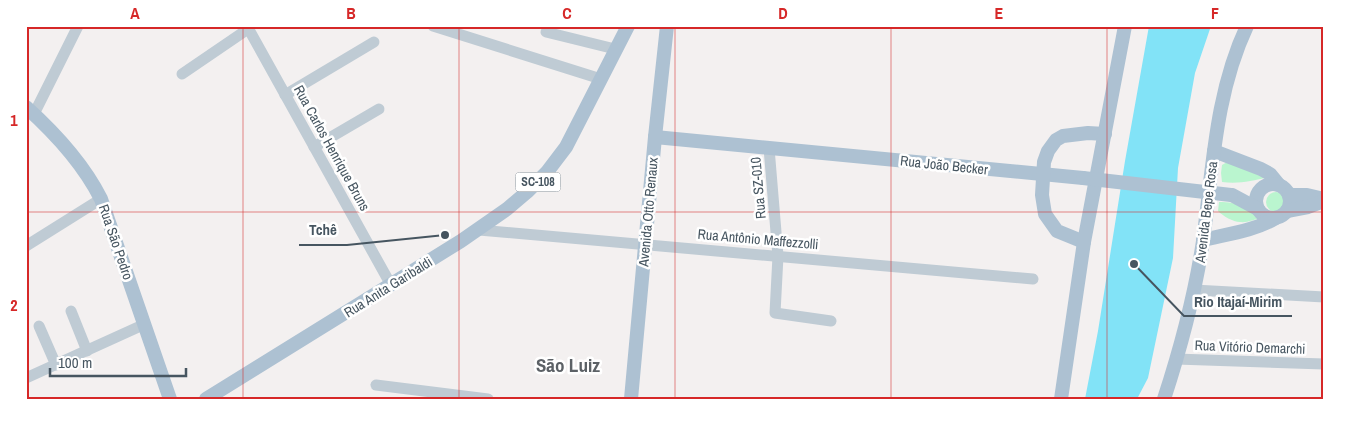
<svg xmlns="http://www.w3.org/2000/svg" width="1350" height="425" font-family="'Archivo Narrow',sans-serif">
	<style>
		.green { fill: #baf5cf }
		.water { fill: #82e3f7 }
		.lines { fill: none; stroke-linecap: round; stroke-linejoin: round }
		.minor { stroke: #bfcbd4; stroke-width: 11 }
		.major { stroke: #adc1d2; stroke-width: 14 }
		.major-bridge { stroke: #adc1d2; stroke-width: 14 }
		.grid { fill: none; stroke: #d62828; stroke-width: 1; stroke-opacity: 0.55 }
		.labels { text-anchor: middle; stroke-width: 5; stroke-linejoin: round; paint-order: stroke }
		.shield { fill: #fff; stroke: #7e8890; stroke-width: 1 }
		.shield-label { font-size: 12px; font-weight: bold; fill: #465560 }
		.street-label { font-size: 14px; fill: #465560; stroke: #fff }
		.district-label { font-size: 19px; font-weight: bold; fill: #5c6166; stroke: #fff }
		.leader { fill: none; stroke: #465560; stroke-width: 2 }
		.callout-dot { fill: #465560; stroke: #fff; stroke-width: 2 }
		.callout-label { font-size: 15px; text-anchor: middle; font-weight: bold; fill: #465560; stroke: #fff; stroke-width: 5; stroke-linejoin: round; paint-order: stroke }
		.neatline { fill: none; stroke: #d62828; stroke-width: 2 }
		.grid-label { font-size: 16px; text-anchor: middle; font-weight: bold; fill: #d62828 }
	</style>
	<rect width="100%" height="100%" fill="#f3f0f0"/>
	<!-- green -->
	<g class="green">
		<path d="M1229 161 1268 177C1252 181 1239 184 1222 182L1221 173 1222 165Z"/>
		<circle cx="1276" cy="202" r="10"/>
		<path d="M1219 202C1239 202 1245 207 1261 218 1255 219 1247 223 1240 222 1233 222 1223 216 1218 211Z"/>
	</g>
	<!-- water -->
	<polygon class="water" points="1149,26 1211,26 1195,73 1178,168 1173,258 1148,378 1137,399 1085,399 1098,331 1125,161"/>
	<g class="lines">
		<!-- minor -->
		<g class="minor">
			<polyline points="247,26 391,285"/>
			<polyline points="433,26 601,79"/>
			<polyline points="546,32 615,49"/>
			<polyline points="182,74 248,29"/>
			<polyline points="285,95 374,42"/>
			<polyline points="34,114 78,26"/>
			<polyline points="314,147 379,109"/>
			<polyline points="769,148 778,256 775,313 831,321"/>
			<polyline points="479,230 1033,279"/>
			<polyline points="26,246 101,199"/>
			<polyline points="1194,290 1324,297"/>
			<polyline points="71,311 87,351"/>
			<polyline points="39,326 56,365"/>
			<polyline points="1176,359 1324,364"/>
			<polyline points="26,378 145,324"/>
			<polyline points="376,385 488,399"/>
		</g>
		<!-- major -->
		<g class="major">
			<path d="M26 107C56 134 83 163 101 199L170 399"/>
			<polyline points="655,137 1083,178"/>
			<polyline points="1214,151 1261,169 1270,174 1279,185"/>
			<circle cx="1273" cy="201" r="17"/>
			<polyline points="1232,195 1258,209"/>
			<polyline points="1289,195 1307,195 1324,199"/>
			<polyline points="1287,211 1308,207 1324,201"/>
			<path d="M1203 240C1228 234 1254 231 1276 218"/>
			<polyline points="1084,242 1057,231 1045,214 1042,195 1044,162 1048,151 1056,140 1063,136 1088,133 1105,134"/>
			<polyline points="206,399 461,241 507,209 527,192 547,172 566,147 628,26"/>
			<polyline points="631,399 655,137 667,26"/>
			<polyline points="1061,399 1084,242 1125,26"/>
			<path d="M1164 399C1181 347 1195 294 1203 241 1213 168 1215 94 1247 26"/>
		</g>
		<!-- major-bridge -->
		<polyline class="major-bridge" points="1083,178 1231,195"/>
	</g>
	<!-- grid -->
	<path class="grid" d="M243 26V399M459 26V399M675 26V399M891 26V399M1107 26V399M26 212H1324"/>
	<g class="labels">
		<!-- shield labels -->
		<rect class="shield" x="515.5" y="172.5" width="45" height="19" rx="4"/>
		<g class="shield-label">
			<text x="538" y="186">SC-108</text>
		</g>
		<!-- street labels -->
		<g class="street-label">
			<text transform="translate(332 148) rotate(61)" y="5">Rua Carlos Henrique Bruns</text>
			<text transform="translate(944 165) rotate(6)" y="5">Rua João Becker</text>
			<text transform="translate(758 188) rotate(-95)" y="5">Rua SZ-010</text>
			<text transform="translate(648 212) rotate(-85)" y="5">Avenida Otto Renaux</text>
			<text transform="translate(1206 212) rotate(-83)" y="5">Avenida Bepe Rosa</text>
			<text transform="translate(758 239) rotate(5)" y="5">Rua Antônio Maffezzolli</text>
			<text transform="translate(116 242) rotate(71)" y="5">Rua São Pedro</text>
			<text transform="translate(388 287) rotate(-32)" y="5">Rua Anita Garibaldi</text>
			<text transform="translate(1250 347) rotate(2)" y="5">Rua Vitório Demarchi</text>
		</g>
		<!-- district labels -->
		<g class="district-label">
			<text x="568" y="372">São Luiz</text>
		</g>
	</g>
	<!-- callouts -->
	<path class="leader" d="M445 235L347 245H299M1134 264L1184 316H1292"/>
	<g class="callout-dot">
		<circle cx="445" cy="235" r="5"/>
		<circle cx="1134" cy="264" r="5"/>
	</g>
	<g class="callout-label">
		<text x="323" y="235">Tchê</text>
		<text x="1238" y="307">Rio Itajaí-Mirim</text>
	</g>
	<!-- border -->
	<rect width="1350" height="425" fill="none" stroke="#ffffff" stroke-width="55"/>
	<!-- scale -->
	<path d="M50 368v8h136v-8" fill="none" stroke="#465560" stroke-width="2.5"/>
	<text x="58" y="368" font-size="15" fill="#465560" stroke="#ffffff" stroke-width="4" paint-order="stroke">100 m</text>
	<rect x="28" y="28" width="1294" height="370" class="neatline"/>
	<g class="grid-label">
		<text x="135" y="19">A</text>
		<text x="351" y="19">B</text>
		<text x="567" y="19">C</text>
		<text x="783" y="19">D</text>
		<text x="999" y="19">E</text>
		<text x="1215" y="19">F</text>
		<text x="14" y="126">1</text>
		<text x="14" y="311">2</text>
	</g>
</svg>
